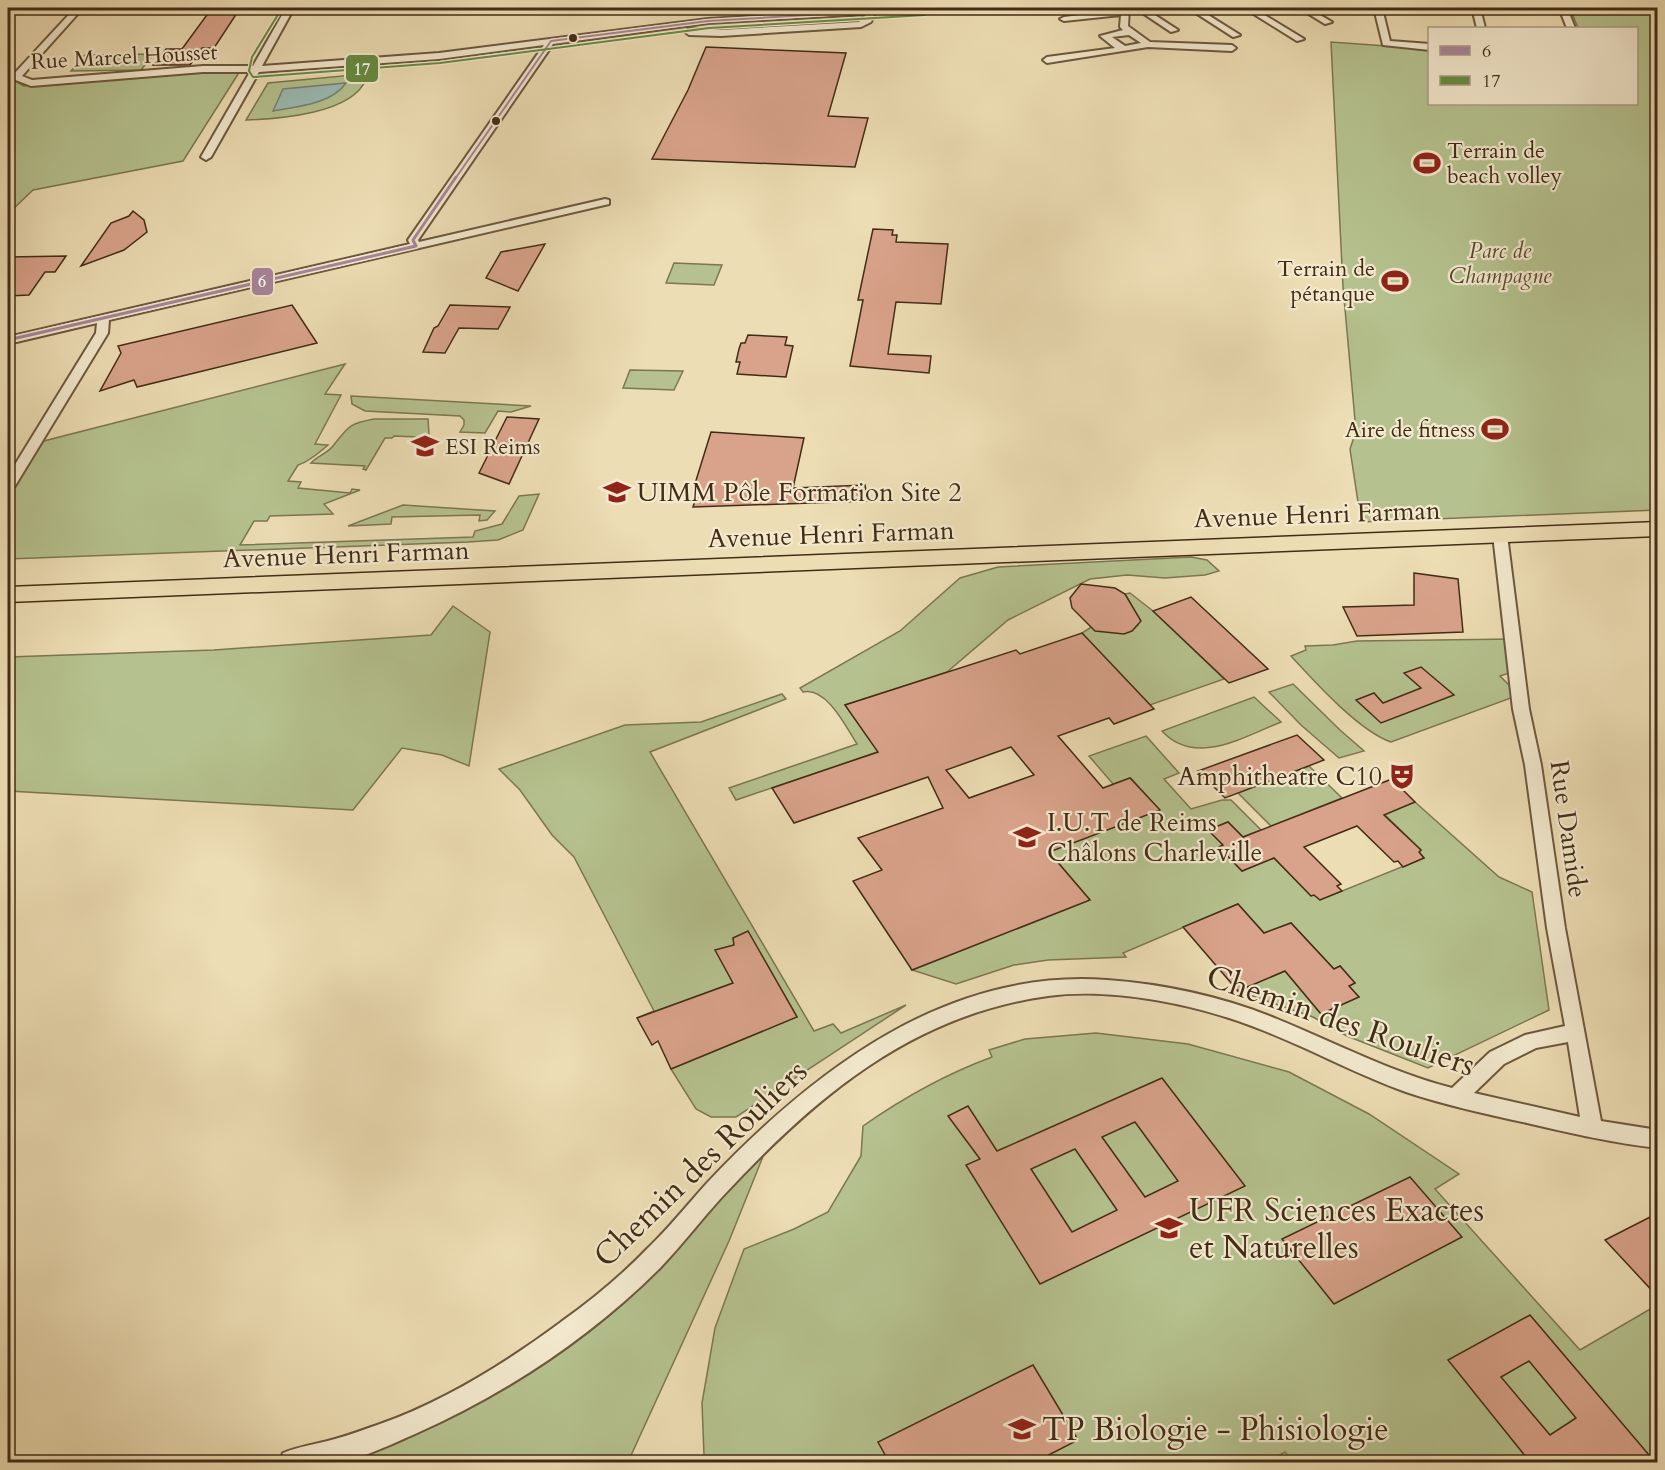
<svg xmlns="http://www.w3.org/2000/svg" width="1665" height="1470" font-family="Cardo,serif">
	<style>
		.green { fill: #b5c28f; stroke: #7c7752; stroke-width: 1.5 }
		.water { fill: #9abbb3; stroke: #778274; stroke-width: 1.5 }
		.building { fill: #d9a38b; stroke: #422c15; stroke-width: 1.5; fill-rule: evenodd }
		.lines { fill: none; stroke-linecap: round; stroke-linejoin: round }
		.street-casing { stroke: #6d583d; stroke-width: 4 }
		.primary-casing { stroke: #422c15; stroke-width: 3 }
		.street { fill: #f3e9ce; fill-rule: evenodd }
		.primary { fill: #edddb4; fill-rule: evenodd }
		.bus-1-far1-casing { stroke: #f3e9ce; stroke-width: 4.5 }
		.bus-1-casing { stroke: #f3e9ce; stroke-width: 6 }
		.bus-2-casing { stroke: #f3e9ce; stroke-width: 4.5 }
		.bus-1-far1 { stroke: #a7859b; stroke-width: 2 }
		.bus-1 { stroke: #a7859b; stroke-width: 3 }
		.bus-2 { stroke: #668c41; stroke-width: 2 }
		.bus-dot { fill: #422c15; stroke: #f3e9ce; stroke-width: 2 }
		.labels { text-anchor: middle; stroke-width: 4.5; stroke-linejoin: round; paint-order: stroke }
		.far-street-label { font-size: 22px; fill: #422c15; stroke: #f3e9ce }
		.far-poi-label { font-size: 22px; fill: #422c15; stroke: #f3e9ce; text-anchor: start }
		.far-park-label { font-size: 22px; font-style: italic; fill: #594a2d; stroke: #f3e9ce }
		.poi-label { font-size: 26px; fill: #422c15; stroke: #f3e9ce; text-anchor: start }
		.street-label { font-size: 26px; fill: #422c15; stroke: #f3e9ce }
		.near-street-label { font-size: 32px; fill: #422c15; stroke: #f3e9ce }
		.near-poi-label { font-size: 32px; fill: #422c15; stroke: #f3e9ce; text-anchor: start }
		.line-badge { stroke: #f3e9ce; stroke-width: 2 }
		.badge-label { font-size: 16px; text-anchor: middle; font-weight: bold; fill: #fff }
	</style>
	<rect width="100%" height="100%" fill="#edddb4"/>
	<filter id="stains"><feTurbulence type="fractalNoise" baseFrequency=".00333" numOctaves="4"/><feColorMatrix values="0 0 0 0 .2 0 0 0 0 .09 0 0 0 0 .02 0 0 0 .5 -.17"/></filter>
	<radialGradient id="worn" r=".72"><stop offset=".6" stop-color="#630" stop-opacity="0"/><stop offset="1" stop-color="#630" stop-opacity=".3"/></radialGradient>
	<!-- green -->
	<g class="green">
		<polygon points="1570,8 1657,9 1657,510 1361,522 1350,449 1356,431 1343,287 1331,42 1429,49 1430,104 1636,104 1636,28 1578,28"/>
		<polygon points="154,54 141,70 71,71 85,55"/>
		<polygon points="240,71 183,161 33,190 8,214 8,77 24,86 201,72"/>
		<path d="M364 74 366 79C353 114 277 119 246 120L268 83Z"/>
		<polygon points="674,263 722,265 714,285 666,283"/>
		<path d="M345 364 325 394 341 395 315 444 328 445C320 452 308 462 298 465L288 481 301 482 298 488 350 493 352 489 360 490 324 504 333 514 270 516 267 521H254L240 545 473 537 475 531 502 524 519 496 539 494 523 530 498 540 468 542 8 559V497L40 442Z"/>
		<polygon points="630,370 683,371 674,390 623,388"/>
		<polygon points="351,396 531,406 511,412 498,411 485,433 460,432 464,425 464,420 460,416 365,411 352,404"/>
		<path d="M374 419H428L429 434 426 440H419V437L394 436 392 438H385L366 470 363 469 365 466 311 463C317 456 328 453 333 446 349 426 348 424 374 419Z"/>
		<polygon points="403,505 495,511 487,520 479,521 480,515 392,517 391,524 348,526"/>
		<path d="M1191 557 1207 560 1219 571 1205 575 1165 578 1127 575 1090 579 1008 620 947 672 845 705 869 739 1054 692 736 800 729 788 857 744C846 727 827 687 803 692L800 688 900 631 960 578 998 567Z"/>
		<path d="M1130 593 1153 611 1224 679 1150 705 1082 633 1096 624C1111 629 1125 639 1138 625L1131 604 1125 594Z"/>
		<polygon points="453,606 490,632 469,766 442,755 402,748 353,810 8,791 8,657 214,650 431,635"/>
		<path d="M1514 639 1515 671 1500 676 1519 695 1391 742C1359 731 1315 682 1291 656L1306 650 1305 646 1333 645 1357 641Z"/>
		<polygon points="1293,684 1340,730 1364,751 1339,758 1301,725 1269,692"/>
		<polygon points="782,694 786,699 650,752 814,1031 833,1024 841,1033 906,1005 736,1117 711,1117 696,1109 671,1069 797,1017 748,932 733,938 734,945 716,950 733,983 637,1018 654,1011 574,857 552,835 520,790 499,769 625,725 701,722"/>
		<path d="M1254 697 1281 722C1243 737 1195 767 1162 731Z"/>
		<polygon points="1146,736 1179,773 1164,779 1191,809 1222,800 1231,800 1261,830 1243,837 1228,822 1209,830 1223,845 1219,847 1242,871 1274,858 1311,896 1314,895 1320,900 1424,858 1419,852 1421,850 1384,814 1415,802 1499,877 1532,892 1549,1010 1428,1068 1347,1036 1313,1017 1238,991 1285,971 1321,1013 1359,997 1349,986 1355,983 1340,966 1334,969 1291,923 1264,933 1238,904 1123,953 1126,957 1048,960 1014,965 956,984 912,970 1090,900 1049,852 1159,810 1131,778 1113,784 1089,756"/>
		<polygon points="1309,766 1342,798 1271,826 1238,793"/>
		<path d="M1096 1033 1188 1044 1289 1072 1369 1114 1459 1174 1435 1189 1580 1350 1657 1305V1462H1293L1285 1452 1267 1462H723L704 1455 702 1403 715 1328 744 1249 794 1229 828 1212 861 1156 863 1126C903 1098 946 1074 992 1057L989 1050 1025 1039Z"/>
		<polygon points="774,1129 729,1241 628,1462 292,1462 329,1455 396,1430 613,1294"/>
	</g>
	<!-- water -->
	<path class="water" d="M346 83C332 104 296 107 273 111L283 89Z"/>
	<!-- building -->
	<g class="building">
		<polygon points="212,8 231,8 229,11 239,10 214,48 202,48 190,65 153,65 166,49 182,49"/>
		<polygon points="706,47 846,53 828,116 868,118 855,167 652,159 688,90"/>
		<polygon points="133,211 144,220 147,232 124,250 81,266 111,223 129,216"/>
		<polygon points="873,229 893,230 892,235 897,235 896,242 948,244 941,304 896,302 888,354 931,356 929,373 850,366 863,300 858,300"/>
		<polygon points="545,244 518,291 486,278 501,252"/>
		<polygon points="66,256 55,272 45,272 29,295 8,296 8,257"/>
		<polygon points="292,305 317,343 137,387 134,380 100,391 121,353 118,346"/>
		<polygon points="450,305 510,307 498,329 459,328 445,353 423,352 434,328 438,326"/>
		<polygon points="748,335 787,337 785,345 793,346 786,377 737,374 740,362 736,362 739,349 741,343 745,343"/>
		<polygon points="507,417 539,419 509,484 479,473"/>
		<polygon points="711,432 804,438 793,488 865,485 868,501 693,507 699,488 694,487"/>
		<polygon points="1414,573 1458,579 1463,632 1357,636 1343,607 1414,605"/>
		<polygon points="1081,584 1115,588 1125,594 1141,621 1132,631 1124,634 1095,631 1072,608 1070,598"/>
		<polygon points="1191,597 1268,669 1229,683 1153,611"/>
		<path d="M1082 633 1154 709 1114 724 1109 718 1058 736 1103 788 1130 778 1160 810 1049 852 1090 900 912 970 853 881 882 870 858 838 943 808 928 777 794 823 772 788 878 752 845 705 1016 650 1020 654ZM1011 747 1034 775 969 798 946 770Z"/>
		<polygon points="1421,667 1454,695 1381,723 1356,700 1374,693 1383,703 1421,688 1404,673"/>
		<polygon points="1297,735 1324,760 1225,798 1198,771"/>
		<polygon points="1392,779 1415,802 1384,815 1421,850 1419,852 1424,858 1403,867 1398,861 1394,862 1357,826 1304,847 1341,884 1337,886 1342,891 1320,900 1314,895 1311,896 1274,858 1242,871 1219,847 1223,845 1208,830 1228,822 1243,837"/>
		<polygon points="1238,904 1264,933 1291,923 1334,969 1340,966 1355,983 1349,986 1359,997 1321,1014 1285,971 1238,991 1183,927"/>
		<polygon points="748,931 797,1017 671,1069 658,1041 652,1045 637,1018 733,983 715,950 734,945 733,938"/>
		<path d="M1162 1078 1245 1186 1040 1284 966 1165 980 1159 948 1116 968 1106 997 1151ZM1135 1122 1178 1181 1145 1197 1102 1137ZM1075 1149 1117 1210 1072 1232 1031 1169Z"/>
		<polygon points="1410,1177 1462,1237 1334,1304 1282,1239"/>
		<polygon points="1658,1213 1658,1297 1605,1240"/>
		<path d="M1530 1315 1655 1462H1530L1448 1360ZM1529 1361 1576 1418 1550 1435 1501 1377Z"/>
		<polygon points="1033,1365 1078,1440 1035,1462 889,1462 878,1442"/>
	</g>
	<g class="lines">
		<defs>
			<g id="street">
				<polygon points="75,8 83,8 22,76 32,80 203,66 253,66 286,8 294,8 262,66 439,53 708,19 892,8 929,8 925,10 875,13 871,22 861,27 721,36 689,35 685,32 689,29 721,30 859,22 867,14 708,23 553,44 418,240 419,242 605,199 609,200 609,204 109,320 108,333 15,486 8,490 8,476 96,333 97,323 8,344 8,337 410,244 408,240 544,45 439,59 259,72 211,157 206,160 201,157 250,72 203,72 31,86 13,79 13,75"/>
				<path d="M1121 8H1129L1128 26 1150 42 1232 45 1236 48 1232 51 1148 47 1047 63 1043 60 1047 57 1115 48 1100 36 1123 30 1120 27 1121 15 1064 21 1060 19 1064 17 1121 10ZM1129 35 1141 43 1125 46 1112 37Z"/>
				<polygon points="1135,8 1144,8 1178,30 1171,32"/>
				<polygon points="1188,8 1197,8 1240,35 1233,37"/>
				<polygon points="1244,8 1253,8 1304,39 1297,41"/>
				<polygon points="1299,8 1308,8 1332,22 1325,24"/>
				<polygon points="1374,8 1382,8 1390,41 1430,44 1430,50 1383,45"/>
				<polygon points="1472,8 1480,8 1485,28 1477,28"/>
				<polygon points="1559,8 1567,8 1575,28 1567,28"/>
				<path d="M1500 531 1507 535 1529 709 1541 765 1565 928 1601 1121 1658 1130V1148C1613 1143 1570 1133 1527 1123 1486 1114 1445 1105 1406 1092 1356 1074 1311 1049 1262 1030 1201 1005 1114 987 1048 996 910 1015 813 1099 722 1197 701 1220 682 1245 660 1268 590 1338 505 1394 415 1434 392 1444 367 1456 342 1462 323 1466 299 1462 280 1462L283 1453C300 1446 318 1444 335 1439 350 1435 365 1429 380 1424 445 1401 506 1363 561 1322 592 1300 622 1275 648 1248 669 1228 687 1205 707 1183 812 1072 945 968 1107 980 1164 984 1224 997 1277 1019 1336 1043 1390 1072 1452 1088L1490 1052 1525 1035 1565 1026 1547 928 1525 765 1513 709 1493 535ZM1568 1042 1580 1117 1474 1093 1504 1064 1536 1048Z"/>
			</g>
			<polygon id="primary" points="1658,522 1658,536 8,602 8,587"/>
		</defs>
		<!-- street casing -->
		<use href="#street" class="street-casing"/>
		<!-- primary casing -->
		<use href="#primary" class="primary-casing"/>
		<!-- street -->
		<use href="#street" class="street"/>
		<!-- primary -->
		<use href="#primary" class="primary"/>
		<defs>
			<polyline id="bus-1-far1" points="455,179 551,41 708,21 925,8"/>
			<polyline id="bus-1" points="8,340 416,246 413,240 456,177"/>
			<polyline id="bus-2" points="282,8 252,57 249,71 253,77 440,63 709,28 925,15"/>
		</defs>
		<!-- bus-1-far1 casing -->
		<use href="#bus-1-far1" class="bus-1-far1-casing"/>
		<!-- bus-1 casing -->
		<use href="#bus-1" class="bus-1-casing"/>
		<!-- bus-2 casing -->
		<use href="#bus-2" class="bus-2-casing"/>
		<!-- bus-1-far1 -->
		<use href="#bus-1-far1" class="bus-1-far1"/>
		<!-- bus-1 -->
		<use href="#bus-1" class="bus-1"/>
		<!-- bus-2 -->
		<use href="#bus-2" class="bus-2"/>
	</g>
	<!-- icons -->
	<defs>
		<symbol id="stadium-bare" viewBox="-9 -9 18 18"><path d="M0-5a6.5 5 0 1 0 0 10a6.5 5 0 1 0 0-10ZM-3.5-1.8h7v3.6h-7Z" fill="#8f2418" stroke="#f3e9ce" stroke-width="2.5" paint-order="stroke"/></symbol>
		<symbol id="university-bare" viewBox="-9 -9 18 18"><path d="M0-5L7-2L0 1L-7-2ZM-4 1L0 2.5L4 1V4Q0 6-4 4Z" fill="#8f2418" stroke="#f3e9ce" stroke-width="2.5" paint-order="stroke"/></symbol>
		<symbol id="theatre-bare" viewBox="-9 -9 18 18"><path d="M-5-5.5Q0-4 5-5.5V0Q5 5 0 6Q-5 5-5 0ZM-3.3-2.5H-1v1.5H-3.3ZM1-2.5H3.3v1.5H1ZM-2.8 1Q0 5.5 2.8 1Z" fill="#8f2418" stroke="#f3e9ce" stroke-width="2.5" paint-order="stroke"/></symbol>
	</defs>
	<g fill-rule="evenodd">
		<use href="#stadium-bare" x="1408" y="144" width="38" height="38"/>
		<use href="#stadium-bare" x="1376" y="262" width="38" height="38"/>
		<use href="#stadium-bare" x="1476" y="410" width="38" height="38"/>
		<use href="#university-bare" x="406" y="427" width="38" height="38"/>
		<use href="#university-bare" x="598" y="473" width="38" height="38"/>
		<use href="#theatre-bare" x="1383" y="757" width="38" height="38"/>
		<use href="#university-bare" x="1008" y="818" width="38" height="38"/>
		<use href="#university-bare" x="1150" y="1209" width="38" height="38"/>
		<use href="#university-bare" x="1003" y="1410" width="38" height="38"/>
	</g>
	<!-- markers -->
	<g class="bus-dot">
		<circle cx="573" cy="38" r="5"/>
		<circle cx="496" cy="121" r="5"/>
	</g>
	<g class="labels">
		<!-- far-street labels -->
		<g class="far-street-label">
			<text transform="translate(124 56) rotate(-3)" y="8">Rue Marcel Housset</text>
		</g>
		<!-- far-poi labels -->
		<g class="far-poi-label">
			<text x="1447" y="158">Terrain de<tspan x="1447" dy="25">beach volley</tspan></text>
			<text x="1375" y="276" text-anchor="end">Terrain de<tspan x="1375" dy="25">pétanque</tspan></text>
			<text x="1475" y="437" text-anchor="end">Aire de fitness</text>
			<text x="445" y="454">ESI Reims</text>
		</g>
		<!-- far-park labels -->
		<g class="far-park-label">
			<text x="1500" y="258">Parc de<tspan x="1500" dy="25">Champagne</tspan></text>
		</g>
		<!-- poi labels -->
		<g class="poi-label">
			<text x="637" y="501">UIMM Pôle Formation Site 2</text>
			<text x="1382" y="785" text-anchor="end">Amphitheatre C10</text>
			<text x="1047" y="831">I.U.T de Reims<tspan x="1047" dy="30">Châlons Charleville</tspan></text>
		</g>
		<!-- street labels -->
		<g class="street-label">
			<text transform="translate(1317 514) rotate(-2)" y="9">Avenue Henri Farman</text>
			<text transform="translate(831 534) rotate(-2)" y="9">Avenue Henri Farman</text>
			<text transform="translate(346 554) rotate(-2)" y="9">Avenue Henri Farman</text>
			<text transform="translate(1569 829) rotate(82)" y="9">Rue Damide</text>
		</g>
		<!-- near-street labels -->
		<g class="near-street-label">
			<text transform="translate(1341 1020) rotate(19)" y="11">Chemin des Rouliers</text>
			<text transform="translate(700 1163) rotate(-44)" y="11">Chemin des Rouliers</text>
		</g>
		<!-- near-poi labels -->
		<g class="near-poi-label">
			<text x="1189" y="1221">UFR Sciences Exactes<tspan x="1189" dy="37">et Naturelles</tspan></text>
			<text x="1042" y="1440">TP Biologie - Phisiologie</text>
		</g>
	</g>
	<g class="line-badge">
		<rect x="345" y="54" width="34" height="29" rx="6" fill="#668c41"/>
		<rect x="251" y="267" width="23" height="29" rx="6" fill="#a7859b"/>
	</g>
	<g class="badge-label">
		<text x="362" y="75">17</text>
		<text x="262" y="287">6</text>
	</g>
	<!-- margin -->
	<rect width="1665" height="1470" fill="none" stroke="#edddb4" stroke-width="30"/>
	<rect x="9" y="9" width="1647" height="1452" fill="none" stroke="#422c15" stroke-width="3"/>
	<rect x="15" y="15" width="1635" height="1440" fill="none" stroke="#422c15" stroke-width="1.5"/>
	<!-- legend -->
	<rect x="1428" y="27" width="210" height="78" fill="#f3e9ce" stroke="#ac9d84" stroke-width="1.5"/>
	<rect x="1440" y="46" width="30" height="9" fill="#a7859b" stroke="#ac9d84" stroke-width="1.5"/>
	<text x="1482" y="57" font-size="18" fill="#422c15">6</text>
	<rect x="1440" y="76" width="30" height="9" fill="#668c41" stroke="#ac9d84" stroke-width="1.5"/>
	<text x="1482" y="87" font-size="18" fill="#422c15">17</text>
	<rect width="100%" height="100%" filter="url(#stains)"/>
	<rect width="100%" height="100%" fill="url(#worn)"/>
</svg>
